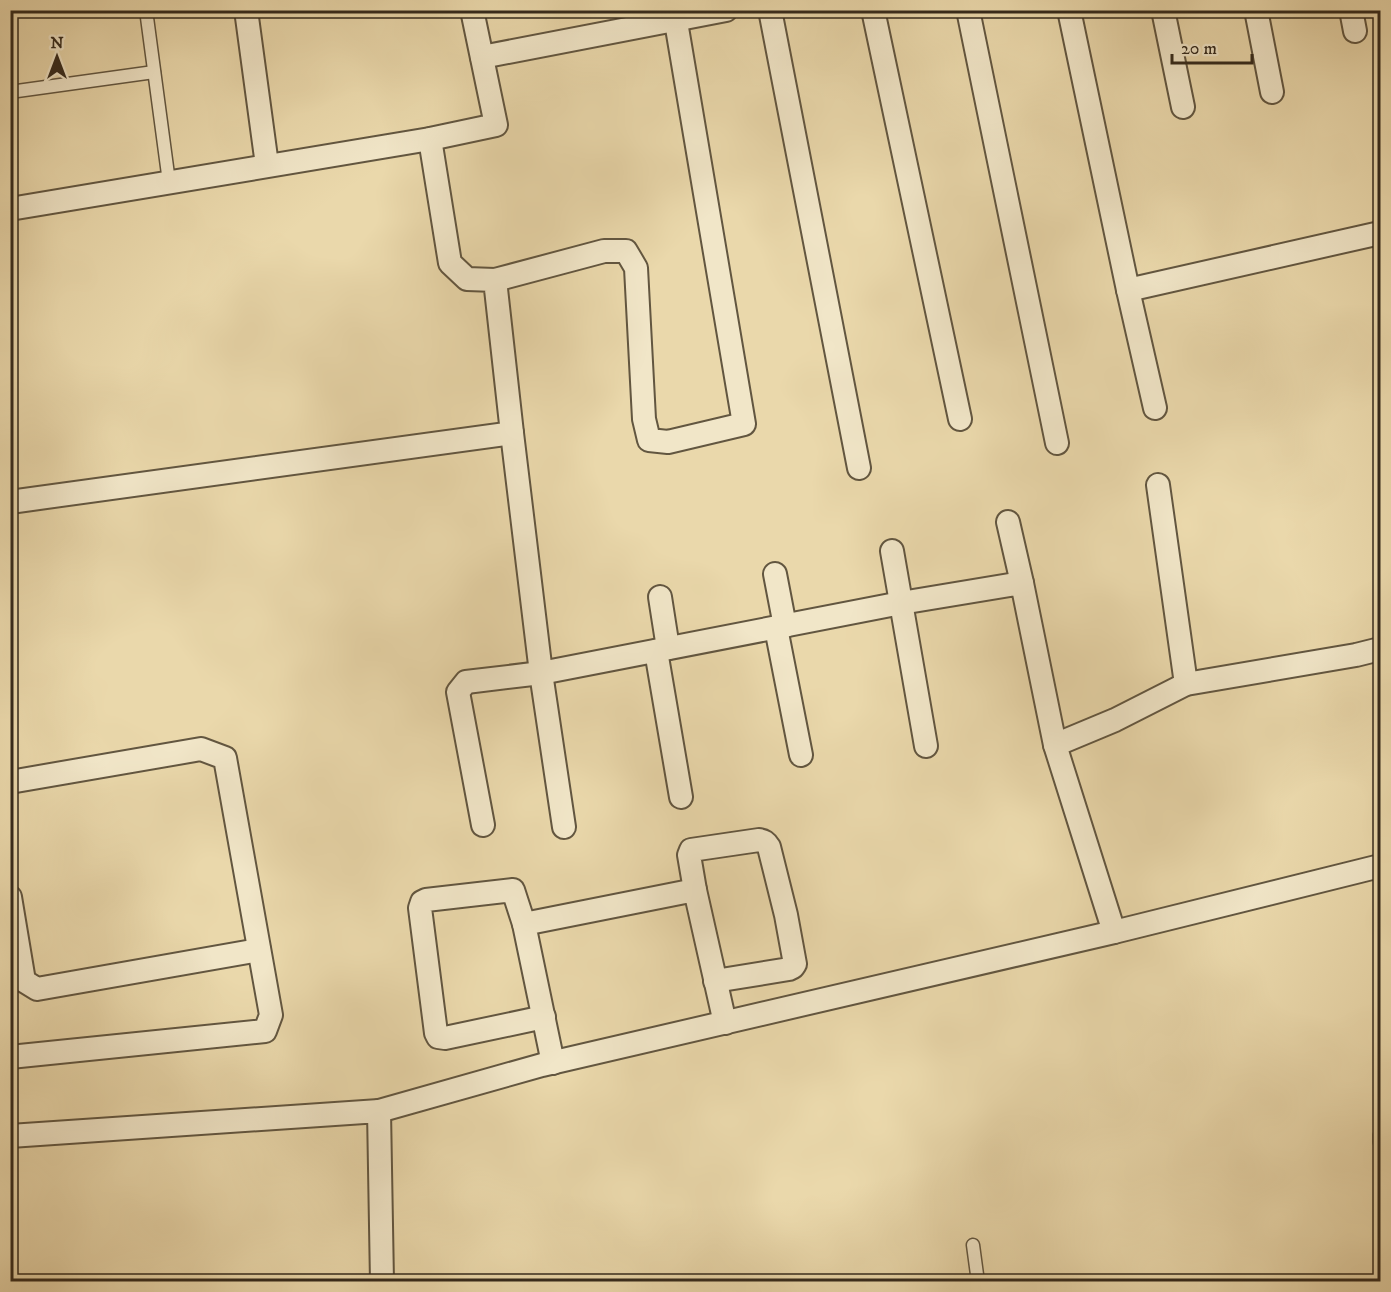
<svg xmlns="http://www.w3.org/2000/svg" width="1391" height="1292" font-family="'IM FELL DW Pica',serif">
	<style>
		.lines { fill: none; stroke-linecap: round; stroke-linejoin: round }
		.service-casing { stroke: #625640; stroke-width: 15 }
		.minor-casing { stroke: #625640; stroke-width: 26 }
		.service { stroke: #f1e6c8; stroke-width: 12 }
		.minor { stroke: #f1e6c8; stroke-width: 22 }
	</style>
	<rect width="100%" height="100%" fill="#ead8ab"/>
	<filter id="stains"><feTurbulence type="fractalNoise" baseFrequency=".00333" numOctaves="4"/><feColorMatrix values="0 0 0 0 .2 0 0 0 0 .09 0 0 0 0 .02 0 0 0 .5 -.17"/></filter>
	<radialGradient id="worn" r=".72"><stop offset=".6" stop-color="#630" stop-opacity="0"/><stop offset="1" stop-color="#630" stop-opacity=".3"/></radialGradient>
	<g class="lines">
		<defs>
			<g id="service">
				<polyline points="146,10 169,182"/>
				<polyline points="10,92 154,72"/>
				<polyline points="1380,1134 1380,1143"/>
				<polyline points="973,1245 978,1282"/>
			</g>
			<g id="minor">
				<polyline points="246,10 267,165"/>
				<polyline points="770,10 859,468"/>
				<polyline points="873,10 960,419"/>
				<polyline points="968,10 1057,443"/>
				<polyline points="1069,10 1128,290 1155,408"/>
				<polyline points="1163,10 1183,107"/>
				<polyline points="1256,10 1272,92"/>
				<polyline points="1351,10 1355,31"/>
				<polyline points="482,57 726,10"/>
				<polyline points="10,209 430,139 496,125 472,10"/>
				<polyline points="495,280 604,251 626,251 636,268 644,419 649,440 668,442 744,424 674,10"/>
				<polyline points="1128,290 1380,233"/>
				<polyline points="512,433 541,673 901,603 1022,583 1055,745"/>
				<polyline points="1158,485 1186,684"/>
				<polyline points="10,502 512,433 495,280 467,279 450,263 430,139"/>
				<polyline points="1008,522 1022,583"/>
				<polyline points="892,551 926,746"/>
				<polyline points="775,574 785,626"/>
				<polyline points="660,597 668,648"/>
				<polyline points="776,628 801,755"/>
				<polyline points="656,651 681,797"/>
				<polyline points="10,782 201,749 225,758 271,1015 265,1031 10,1057"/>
				<polyline points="483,825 458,692 466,682 541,673 564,827"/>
				<path d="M695 890 689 855 691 850 759 840C764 841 766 842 769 847L786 915 795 964 793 967 789 969 715 981"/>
				<polyline points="10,897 24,981 37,989 259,950"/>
				<polyline points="524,924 513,890 426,900 422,902 420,908 436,1033 438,1037 445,1038 544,1017"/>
				<polyline points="1114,932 1380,866"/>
				<polyline points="553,1063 524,924 695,890 725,1023"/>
				<polyline points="379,1111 542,1065 1114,932 1055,745 1115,720 1186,684 1356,655 1380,649"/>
				<polyline points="10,1136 379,1111 382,1282"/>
			</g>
		</defs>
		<!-- service casing -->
		<use href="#service" class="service-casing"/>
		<!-- minor casing -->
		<use href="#minor" class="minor-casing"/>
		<!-- service -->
		<use href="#service" class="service"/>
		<!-- minor -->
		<use href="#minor" class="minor"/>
	</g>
	<!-- margin -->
	<rect width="1391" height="1292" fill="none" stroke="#ead8ab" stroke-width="36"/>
	<rect x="12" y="12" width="1367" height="1268" fill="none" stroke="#352a1c" stroke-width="3"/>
	<rect x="18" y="18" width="1355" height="1256" fill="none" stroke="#352a1c" stroke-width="1.5"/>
	<!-- north arrow -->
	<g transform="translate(57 57)" stroke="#f1e6c8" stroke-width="4.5" paint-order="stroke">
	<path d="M0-4.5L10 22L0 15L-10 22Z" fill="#352a1c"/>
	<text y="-9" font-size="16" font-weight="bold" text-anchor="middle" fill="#352a1c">N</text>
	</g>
	<!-- scale -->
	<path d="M1172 54v9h80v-9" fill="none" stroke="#352a1c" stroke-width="3"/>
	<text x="1181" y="54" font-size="18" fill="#352a1c" stroke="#f1e6c8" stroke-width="4.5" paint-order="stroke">20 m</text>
	<rect width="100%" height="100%" filter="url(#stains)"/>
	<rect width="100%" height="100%" fill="url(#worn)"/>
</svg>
